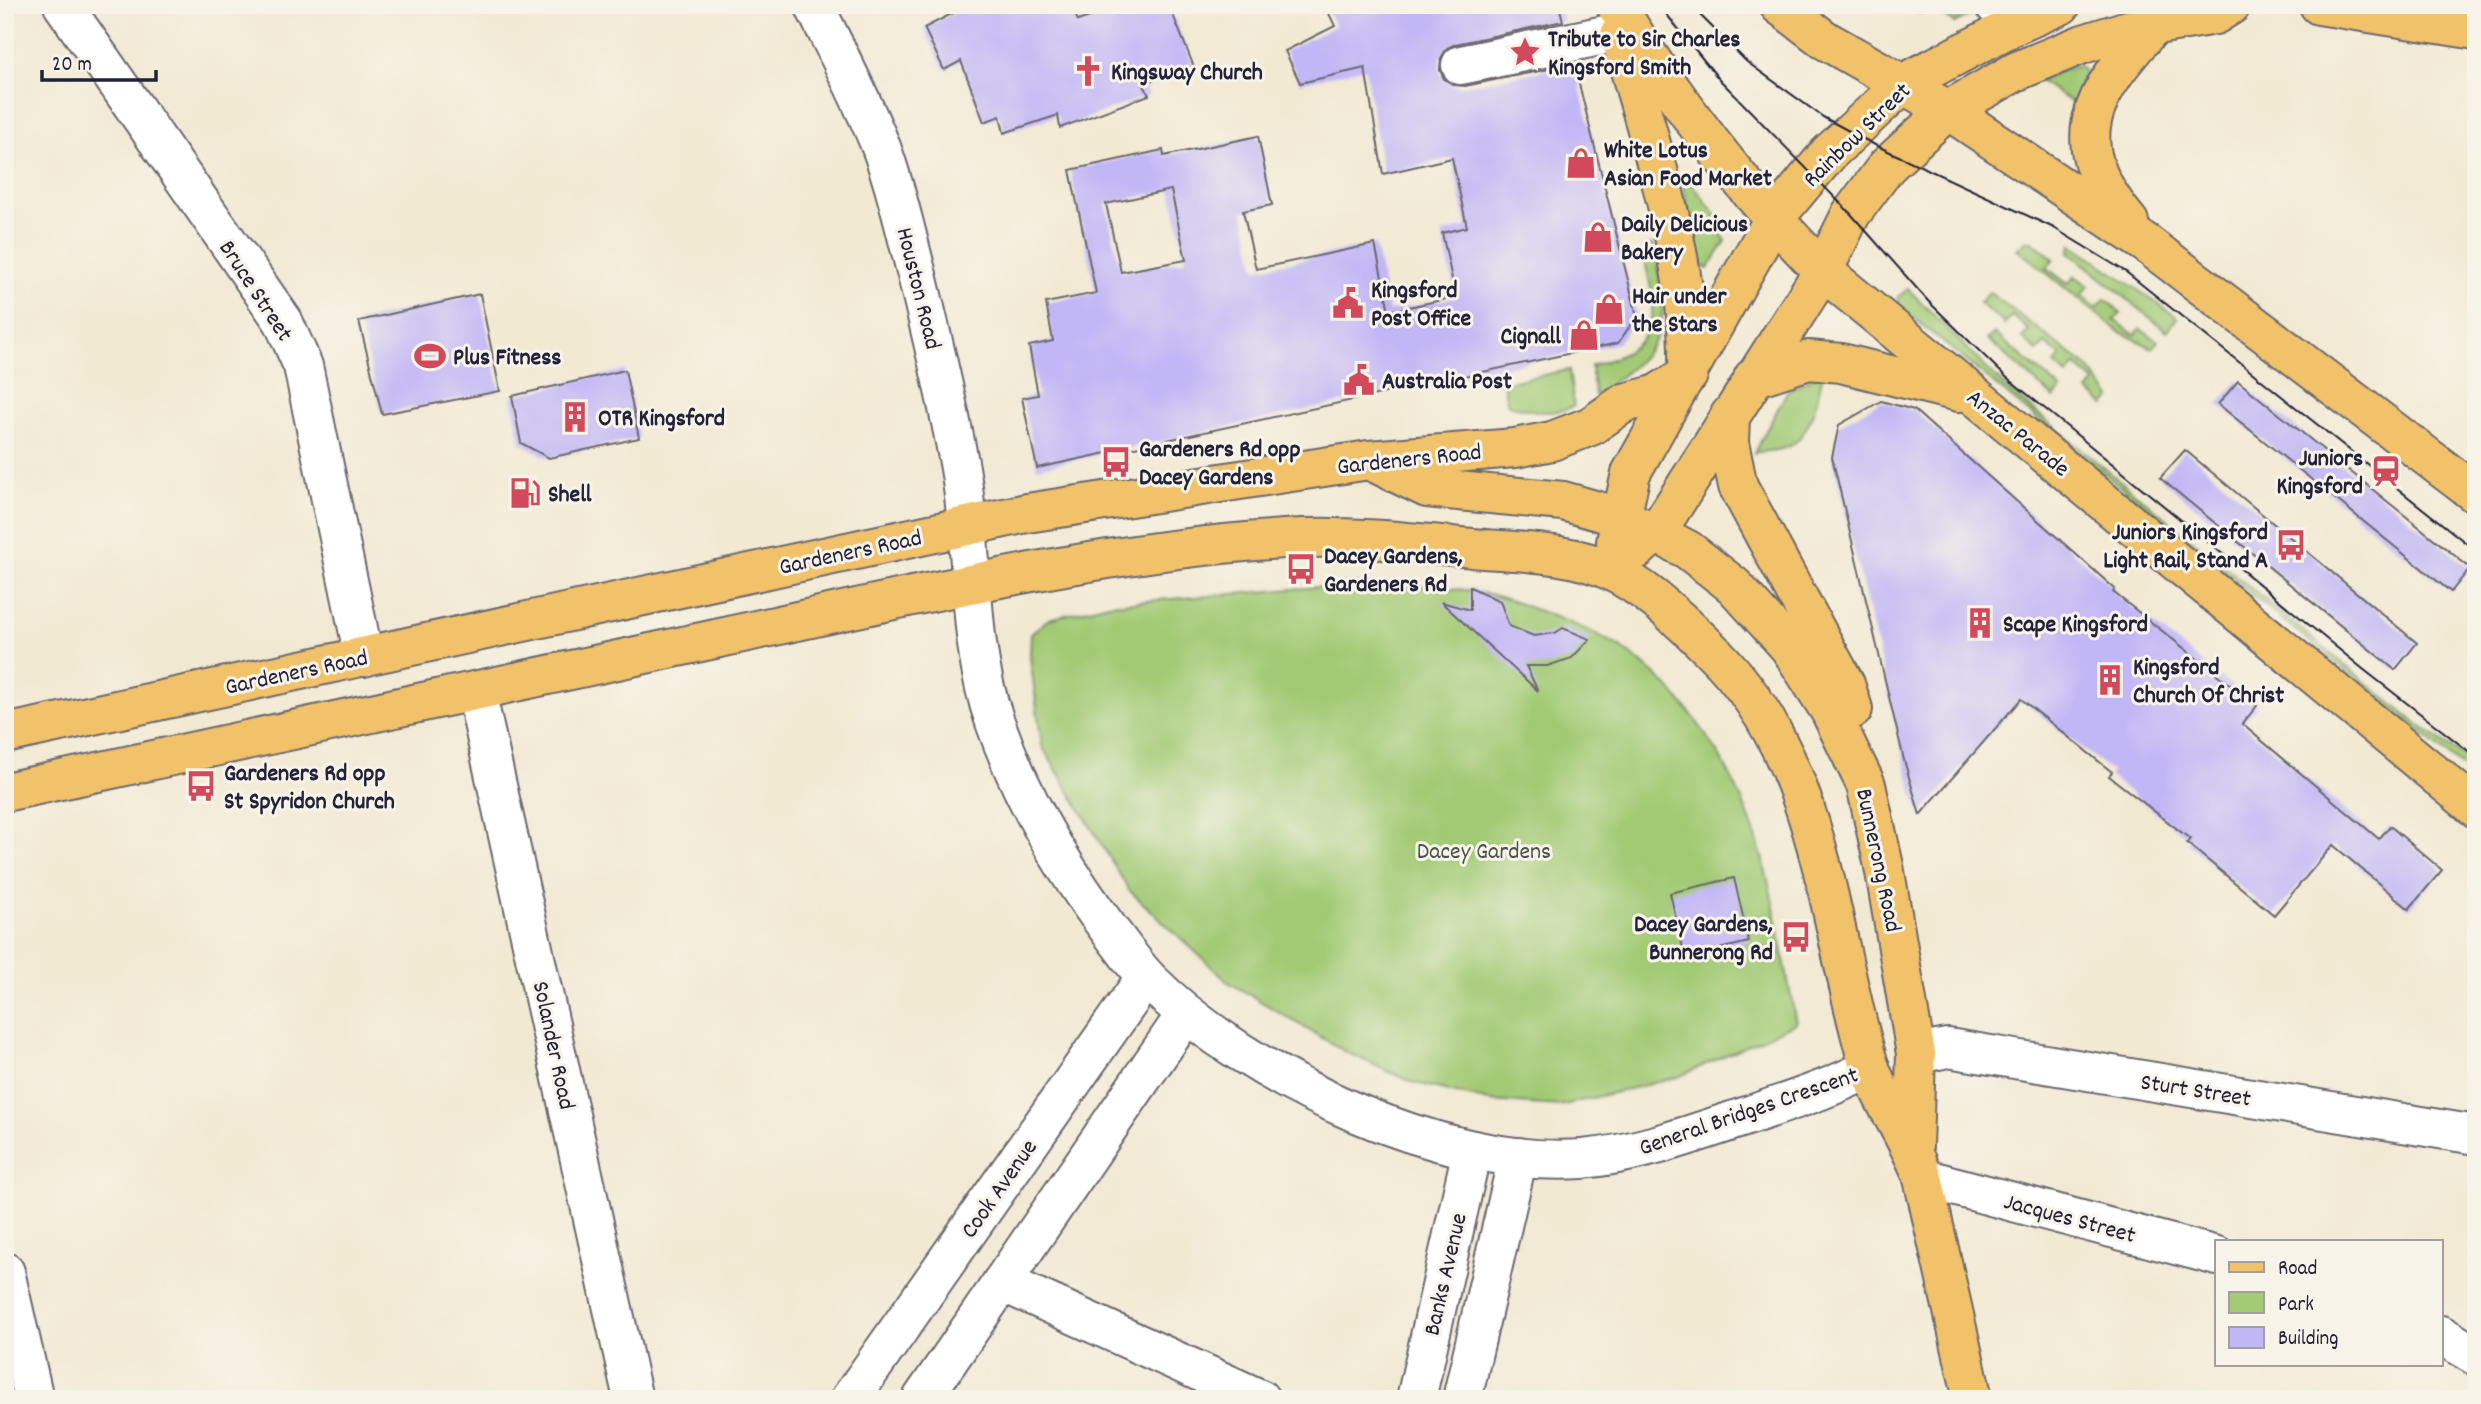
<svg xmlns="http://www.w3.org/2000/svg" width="2481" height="1404" font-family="Dekko,sans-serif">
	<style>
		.green { fill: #a2ca75; stroke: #627658; stroke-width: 2 }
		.building { fill: #c1b6f6; fill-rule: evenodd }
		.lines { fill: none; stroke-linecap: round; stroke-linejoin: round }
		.minor-casing { stroke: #6b6870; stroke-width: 42 }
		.major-casing { stroke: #6b6870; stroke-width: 42 }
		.minor { stroke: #fff; stroke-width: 38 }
		.major { stroke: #f2c26a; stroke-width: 38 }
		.tram { stroke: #22223b; stroke-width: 2 }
		.labels { text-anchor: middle; stroke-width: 6; stroke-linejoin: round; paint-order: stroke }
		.poi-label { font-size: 24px; font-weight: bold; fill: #22223b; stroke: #f7f3e8; text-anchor: start }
		.street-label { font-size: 24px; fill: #22223b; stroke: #f7f3e8 }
		.park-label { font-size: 24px; fill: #48544c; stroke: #f7f3e8 }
	</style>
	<rect width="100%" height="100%" fill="#f7f3e8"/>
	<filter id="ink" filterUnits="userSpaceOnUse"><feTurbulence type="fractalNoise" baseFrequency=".0143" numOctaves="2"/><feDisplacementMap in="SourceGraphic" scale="14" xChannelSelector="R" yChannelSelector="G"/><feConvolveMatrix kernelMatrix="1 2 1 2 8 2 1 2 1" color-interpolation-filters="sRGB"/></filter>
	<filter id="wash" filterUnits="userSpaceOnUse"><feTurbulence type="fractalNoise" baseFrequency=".00686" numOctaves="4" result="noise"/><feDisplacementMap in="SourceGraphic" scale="28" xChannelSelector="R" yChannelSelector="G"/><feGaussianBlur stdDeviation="1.57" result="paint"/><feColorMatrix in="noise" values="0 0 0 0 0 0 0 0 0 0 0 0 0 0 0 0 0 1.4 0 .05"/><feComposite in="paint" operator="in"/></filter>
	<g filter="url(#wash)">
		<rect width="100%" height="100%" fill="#f2e9d3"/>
		<!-- green -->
		<g class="green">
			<polygon points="1908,5 1966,5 1973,14 1954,23 1934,10 1919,13"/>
			<polygon points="2078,65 2084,71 2073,103 2038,80"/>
			<polygon points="1687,178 1720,220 1715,224 1726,241 1708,269 1703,267 1681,179"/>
			<polygon points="2026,241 2032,241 2054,259 2047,268 2068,284 2075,276 2089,286 2081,295 2097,308 2105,299 2121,313 2114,320 2135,335 2140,329 2158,341 2152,348 2118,331 2017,249"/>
			<path d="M1653 244C1673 330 1666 345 1595 396L1591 366C1628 355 1656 343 1652 296 1650 279 1644 264 1644 247Z"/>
			<polygon points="2072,244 2178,318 2167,331 2069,252"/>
			<polygon points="1908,289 2003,385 2413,721 2476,765 2476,778 1899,306 1898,297"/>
			<polygon points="1989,292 2089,368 2111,398 2105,405 2088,391 2095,382 2075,365 2067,375 2055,364 2061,356 2045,343 2037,351 2022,338 2029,330 2012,316 2005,324 1979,303"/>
			<polygon points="1995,334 2061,389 2054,398 1987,339"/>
			<path d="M1569 370 1574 406C1551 417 1532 410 1508 405L1503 383Z"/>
			<path d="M1823 372C1819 394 1811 436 1788 447 1778 451 1764 451 1754 453L1788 390Z"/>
			<path d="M1354 584C1396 585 1467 585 1506 599 1537 610 1571 622 1600 636 1681 676 1739 773 1762 857 1777 911 1785 968 1796 1023L1678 1077 1560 1106 1489 1101 1412 1082 1346 1052 1228 982 1129 890 1042 746 1030 657 1031 633 1049 619 1109 604Z"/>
		</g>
		<g id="blocks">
			<!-- building -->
			<g class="building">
				<polygon points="969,5 1071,5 1078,21 1124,5 1169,5 1194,67 1143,83 1149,95 1060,128 1058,115 1004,133 1000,116 984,122 961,61 944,70 924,28"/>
				<path d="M1325 5H1559L1563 21 1456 44 1447 48 1441 58 1440 70 1444 79 1454 85 1465 86 1574 64 1637 316 1618 343 1037 468 1022 398 1038 395 1029 346 1053 341 1046 303 1096 293 1070 170 1163 150 1164 156 1258 136 1272 205 1243 211 1256 269 1375 244 1389 311 1456 297 1442 233 1467 227 1452 158 1383 174 1365 68 1300 83 1285 51 1335 26ZM1171 190 1186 260 1121 272 1106 204Z"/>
				<polygon points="480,294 500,391 382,414 359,321"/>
				<polygon points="625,370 639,438 549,458 521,443 512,396"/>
				<polygon points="2238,381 2470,568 2451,592 2218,404"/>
				<polygon points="1881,401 1914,410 2115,589 2113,592 2257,706 2242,724 2379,839 2390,826 2442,870 2409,909 2333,845 2274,915 2187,843 2190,839 2109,776 2112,772 2021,699 1920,815 1904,760 1832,457 1839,425"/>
				<polygon points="2185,450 2417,643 2395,670 2160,478"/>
				<polygon points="1470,587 1500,601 1509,626 1534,636 1555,633 1563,628 1590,639 1572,658 1547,666 1526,666 1538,691 1441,602 1470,610"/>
				<polygon points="1734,878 1749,942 1685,957 1670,893"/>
			</g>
		</g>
	</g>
	<g filter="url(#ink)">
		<use href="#blocks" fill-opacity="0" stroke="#6b6870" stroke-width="2"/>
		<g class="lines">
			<defs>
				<g id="minor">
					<polyline points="63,5 283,321 303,366 364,657"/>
					<path d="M814 5C837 52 862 99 881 147 896 187 905 229 916 271 932 336 948 402 960 468 975 552 966 641 995 722 1022 799 1061 866 1110 931 1123 947 1135 966 1150 981 1248 1078 1441 1169 1582 1159 1640 1154 1695 1133 1750 1115 1791 1101 1832 1088 1870 1068"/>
					<polyline points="1995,5 2015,25"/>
					<polyline points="1461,65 1619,32"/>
					<polyline points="476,691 633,1399"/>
					<polyline points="1916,1054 1948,1048 2476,1135"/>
					<polyline points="1923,1178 2217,1256"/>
					<polyline points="5,1272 34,1399"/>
					<polyline points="1002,1282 1260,1399"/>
					<polyline points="2441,1335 2476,1356"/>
					<polyline points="850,1399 1146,977"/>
					<polyline points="922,1399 1186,1014"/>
					<polyline points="1416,1399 1472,1150"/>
					<polyline points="1462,1399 1518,1157"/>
				</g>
				<g id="major">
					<path d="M1616 5C1676 103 1743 190 1823 271L2476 808"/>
					<polyline points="1779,5 1825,40 1948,110 2147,244 2476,494"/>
					<polyline points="2319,5 2476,30"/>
					<path d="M1620 35C1650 144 1691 259 1688 373"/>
					<path d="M2129 222C2060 140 2092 94 2154 25"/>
					<polyline points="1753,378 1809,360 1841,363 1959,392"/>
					<polyline points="1730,415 1729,443 1738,486 1845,684 1853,709"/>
					<polyline points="1369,460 1427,488 1563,501 1619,517 1656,533 1688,550 1734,586 1789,647 1830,711 1866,785 1884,866 1916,1054 1913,1146"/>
					<polyline points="1616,542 1631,473 1773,220 1829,153 1904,83 2015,25 2061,5"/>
					<polyline points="1636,550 1656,533 1823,271 1851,214 1887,166 1948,110 2017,71 2083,44 2128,30 2215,15 2231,5"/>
					<polyline points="5,734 1027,513 1369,460 1515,448 1552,441 1591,426 1624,403 1655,395 1688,375"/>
					<path d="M5 792C247 742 488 688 729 636 912 596 1097 551 1284 539 1347 535 1410 542 1472 548 1517 552 1569 551 1611 571 1647 588 1684 623 1712 651 1823 759 1826 921 1868 1062 1881 1102 1909 1138 1923 1178L1973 1399"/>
				</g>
			</defs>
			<!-- minor casing -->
			<use href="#minor" class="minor-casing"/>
			<!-- major casing -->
			<use href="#major" class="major-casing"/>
			<!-- minor -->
			<use href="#minor" class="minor"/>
			<!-- major -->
			<use href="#major" class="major"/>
			<!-- tram -->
			<g class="tram">
				<polyline points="1659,5 1719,79 1851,214 1928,301 2005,376 2363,669 2476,757"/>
				<polyline points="1690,5 1747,62 1823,117 1875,145 2054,228 2126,272 2476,551"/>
			</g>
		</g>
	</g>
	<!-- icons -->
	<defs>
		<symbol id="sight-bare" viewBox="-9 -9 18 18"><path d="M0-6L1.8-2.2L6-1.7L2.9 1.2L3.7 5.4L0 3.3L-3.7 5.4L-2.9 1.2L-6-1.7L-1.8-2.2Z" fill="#d1495b" stroke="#f7f3e8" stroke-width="2.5" paint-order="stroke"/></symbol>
		<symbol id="church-bare" viewBox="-9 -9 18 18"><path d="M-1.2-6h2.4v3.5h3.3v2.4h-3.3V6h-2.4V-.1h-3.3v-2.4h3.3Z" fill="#d1495b" stroke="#f7f3e8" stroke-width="2.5" paint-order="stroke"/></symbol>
		<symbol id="shop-bare" viewBox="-9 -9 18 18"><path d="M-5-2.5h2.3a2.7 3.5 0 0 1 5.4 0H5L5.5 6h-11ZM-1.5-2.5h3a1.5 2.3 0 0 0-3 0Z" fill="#d1495b" stroke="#f7f3e8" stroke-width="2.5" paint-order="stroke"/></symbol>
		<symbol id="civic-bare" viewBox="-9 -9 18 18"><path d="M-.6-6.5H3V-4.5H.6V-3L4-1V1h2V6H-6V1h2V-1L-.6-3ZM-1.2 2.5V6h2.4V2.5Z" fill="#d1495b" stroke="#f7f3e8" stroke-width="2.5" paint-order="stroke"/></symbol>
		<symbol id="stadium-bare" viewBox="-9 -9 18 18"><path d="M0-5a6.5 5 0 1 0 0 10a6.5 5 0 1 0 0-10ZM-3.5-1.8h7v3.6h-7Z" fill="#d1495b" stroke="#f7f3e8" stroke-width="2.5" paint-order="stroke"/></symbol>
		<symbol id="building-bare" viewBox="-9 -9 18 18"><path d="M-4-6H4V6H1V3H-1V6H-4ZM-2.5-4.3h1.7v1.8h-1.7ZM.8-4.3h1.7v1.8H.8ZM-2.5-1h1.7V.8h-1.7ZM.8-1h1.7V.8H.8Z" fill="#d1495b" stroke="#f7f3e8" stroke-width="2.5" paint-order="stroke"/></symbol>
		<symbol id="bus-bare" viewBox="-9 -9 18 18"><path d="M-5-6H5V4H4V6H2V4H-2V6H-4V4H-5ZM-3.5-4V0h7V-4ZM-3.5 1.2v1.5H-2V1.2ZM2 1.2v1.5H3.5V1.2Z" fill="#d1495b" stroke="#f7f3e8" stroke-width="2.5" paint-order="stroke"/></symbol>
		<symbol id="station-bare" viewBox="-9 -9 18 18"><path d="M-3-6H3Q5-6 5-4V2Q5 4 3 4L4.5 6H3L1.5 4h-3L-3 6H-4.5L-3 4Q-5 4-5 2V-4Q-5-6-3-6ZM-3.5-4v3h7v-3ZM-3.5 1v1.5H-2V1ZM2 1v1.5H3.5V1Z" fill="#d1495b" stroke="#f7f3e8" stroke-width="2.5" paint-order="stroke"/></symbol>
		<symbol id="fuel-bare" viewBox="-9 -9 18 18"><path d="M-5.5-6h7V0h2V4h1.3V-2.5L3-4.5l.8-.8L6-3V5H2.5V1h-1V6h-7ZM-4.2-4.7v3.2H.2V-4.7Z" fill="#d1495b" stroke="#f7f3e8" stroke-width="2.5" paint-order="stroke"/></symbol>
	</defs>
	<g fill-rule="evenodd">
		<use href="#sight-bare" x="1503" y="30" width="44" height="44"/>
		<use href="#church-bare" x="1066" y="49" width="44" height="44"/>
		<use href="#shop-bare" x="1559" y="141" width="44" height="44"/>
		<use href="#shop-bare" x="1576" y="215" width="44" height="44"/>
		<use href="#civic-bare" x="1326" y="281" width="44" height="44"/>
		<use href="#shop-bare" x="1587" y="287" width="44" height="44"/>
		<use href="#shop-bare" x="1562" y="313" width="44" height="44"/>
		<use href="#stadium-bare" x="408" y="334" width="44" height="44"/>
		<use href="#civic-bare" x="1337" y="358" width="44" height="44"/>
		<use href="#building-bare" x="553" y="395" width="44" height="44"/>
		<use href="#bus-bare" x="1094" y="440" width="44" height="44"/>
		<use href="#station-bare" x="2364" y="449" width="44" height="44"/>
		<use href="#fuel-bare" x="503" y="471" width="44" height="44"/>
		<use href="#bus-bare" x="2269" y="523" width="44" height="44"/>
		<use href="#bus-bare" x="1279" y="547" width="44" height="44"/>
		<use href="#building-bare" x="1958" y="601" width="44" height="44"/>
		<use href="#building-bare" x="2088" y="658" width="44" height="44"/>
		<use href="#bus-bare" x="179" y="764" width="44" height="44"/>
		<use href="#bus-bare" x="1774" y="915" width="44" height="44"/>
	</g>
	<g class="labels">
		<!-- poi labels -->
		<g class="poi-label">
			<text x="1548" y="46">Tribute to Sir Charles<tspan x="1548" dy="28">Kingsford Smith</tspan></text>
			<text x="1111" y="79">Kingsway Church</text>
			<text x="1604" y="157">White Lotus<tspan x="1604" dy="28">Asian Food Market</tspan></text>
			<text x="1621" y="231">Daily Delicious<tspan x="1621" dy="28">Bakery</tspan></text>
			<text x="1371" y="297">Kingsford<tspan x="1371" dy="28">Post Office</tspan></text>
			<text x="1632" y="303">Hair under<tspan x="1632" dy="28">the Stars</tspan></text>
			<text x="1561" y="343" text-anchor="end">Cignall</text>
			<text x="453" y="364">Plus Fitness</text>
			<text x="1382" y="388">Australia Post</text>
			<text x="598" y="425">OTR Kingsford</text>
			<text x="1139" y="456">Gardeners Rd opp<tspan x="1139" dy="28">Dacey Gardens</tspan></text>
			<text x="2363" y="465" text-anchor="end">Juniors<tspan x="2363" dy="28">Kingsford</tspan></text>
			<text x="548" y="501">Shell</text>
			<text x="2268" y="539" text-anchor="end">Juniors Kingsford<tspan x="2268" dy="28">Light Rail, Stand A</tspan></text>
			<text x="1324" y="563">Dacey Gardens,<tspan x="1324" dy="28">Gardeners Rd</tspan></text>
			<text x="2003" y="631">Scape Kingsford</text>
			<text x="2133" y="674">Kingsford<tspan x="2133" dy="28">Church Of Christ</tspan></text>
			<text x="224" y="780">Gardeners Rd opp<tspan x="224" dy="28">St Spyridon Church</tspan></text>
			<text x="1773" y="931" text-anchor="end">Dacey Gardens,<tspan x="1773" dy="28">Bunnerong Rd</tspan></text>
		</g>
		<!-- street labels -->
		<g class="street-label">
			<text transform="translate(1856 134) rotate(-44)" y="8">Rainbow Street</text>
			<text transform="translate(920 288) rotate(76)" y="8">Houston Road</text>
			<text transform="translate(257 290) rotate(57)" y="8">Bruce Street</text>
			<text transform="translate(2019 432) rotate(39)" y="8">Anzac Parade</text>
			<text transform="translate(1409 458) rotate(-6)" y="8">Gardeners Road</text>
			<text transform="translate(850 551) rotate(-12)" y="8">Gardeners Road</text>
			<text transform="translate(296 671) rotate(-12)" y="8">Gardeners Road</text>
			<text transform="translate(1880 860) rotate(78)" y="8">Bunnerong Road</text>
			<text transform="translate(555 1045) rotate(78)" y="8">Solander Road</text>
			<text transform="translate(2196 1089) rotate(9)" y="8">Sturt Street</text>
			<text transform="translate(1748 1110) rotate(-19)" y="8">General Bridges Crescent</text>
			<text transform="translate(998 1188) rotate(-55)" y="8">Cook Avenue</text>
			<text transform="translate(2070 1217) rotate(15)" y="8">Jacques Street</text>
			<text transform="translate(1444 1274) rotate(-77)" y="8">Banks Avenue</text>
		</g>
		<!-- park labels -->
		<g class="park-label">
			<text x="1484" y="858">Dacey Gardens</text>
		</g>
	</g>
	<!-- margin -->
	<rect width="2481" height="1404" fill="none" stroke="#f7f3e8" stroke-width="28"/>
	<!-- legend -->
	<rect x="2215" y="1240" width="228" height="126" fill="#f7f3e8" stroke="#a29fa3" stroke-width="2"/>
	<rect x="2229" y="1262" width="35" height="10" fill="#f2c26a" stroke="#a29fa3" stroke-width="2"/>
	<text x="2278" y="1274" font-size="21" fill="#22223b">Road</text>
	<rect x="2229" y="1292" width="35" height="21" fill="#a2ca75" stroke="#a29fa3" stroke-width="2"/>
	<text x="2278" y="1310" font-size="21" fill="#22223b">Park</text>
	<rect x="2229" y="1327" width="35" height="21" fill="#c1b6f6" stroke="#a29fa3" stroke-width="2"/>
	<text x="2278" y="1344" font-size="21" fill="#22223b">Building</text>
	<!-- scale -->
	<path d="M42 70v10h114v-10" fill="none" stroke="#22223b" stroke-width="3.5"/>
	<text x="52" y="70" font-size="21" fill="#22223b" stroke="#f7f3e8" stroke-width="5" paint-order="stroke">20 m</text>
</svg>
